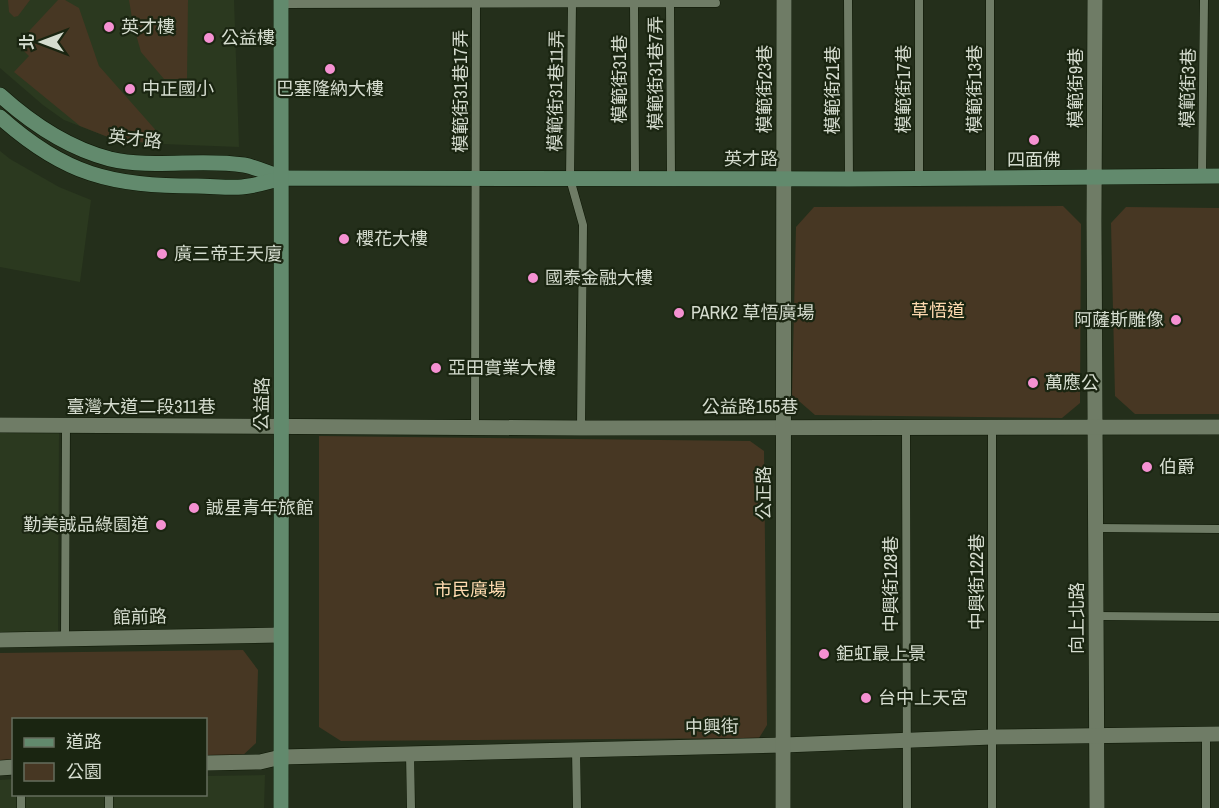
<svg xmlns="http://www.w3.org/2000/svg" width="1219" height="808" font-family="'Archivo Narrow','Noto Sans TC',sans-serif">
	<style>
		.built { fill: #2b391f }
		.green { fill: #473723 }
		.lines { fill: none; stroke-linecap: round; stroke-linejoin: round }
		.service-casing { stroke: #0d1705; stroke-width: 9 }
		.minor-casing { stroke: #0d1705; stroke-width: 16 }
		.secondary-casing { stroke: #0d1705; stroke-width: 16 }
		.service { stroke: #6f7c66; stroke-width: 8 }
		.minor { stroke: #6f7c66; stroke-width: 15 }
		.secondary { stroke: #628a6d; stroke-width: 15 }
		.poi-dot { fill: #f591d2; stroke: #1a2511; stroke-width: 2 }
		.labels { text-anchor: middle; stroke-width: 4.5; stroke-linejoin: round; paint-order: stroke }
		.poi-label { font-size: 18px; fill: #d5dccf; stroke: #1a2511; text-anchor: start }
		.street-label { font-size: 18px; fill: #d5dccf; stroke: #1a2511 }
		.park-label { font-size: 18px; fill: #fedaaf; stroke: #1a2511 }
	</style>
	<rect width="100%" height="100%" fill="#242f1b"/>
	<!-- built -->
	<g class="built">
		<polygon points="0,0 234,0 239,147 137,143 113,139 64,120 43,105 0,68"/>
		<polygon points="0,151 10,159 59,187 91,200 80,282 0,267"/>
		<polygon points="0,433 59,433 58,632 0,634"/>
		<polygon points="265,775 264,808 0,808 0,780 13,779 14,794 206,794 206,776"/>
	</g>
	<!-- green -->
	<g class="green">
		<polygon points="8,0 30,0 18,16 14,17 9,12"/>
		<polygon points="58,0 65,0 79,8 99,66 160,135 159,144 113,139 80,126 14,72 29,56 17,44"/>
		<polygon points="129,0 188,0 187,79 164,79 141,52 133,24"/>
		<polygon points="1063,206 1081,224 1080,403 1062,418 815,415 792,395 796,227 814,207"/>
		<polygon points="1126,207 1219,208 1219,414 1135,414 1115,396 1111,223"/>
		<polygon points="319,436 750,441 764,451 767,725 759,738 341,741 319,727"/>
		<polygon points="243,650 258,670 256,743 240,758 206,758 206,720 14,720 13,760 0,760 0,653"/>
	</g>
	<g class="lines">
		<defs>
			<g id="service">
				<polyline points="848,0 849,179"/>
				<polyline points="990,0 990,177"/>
				<polyline points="572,3 570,179 583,225 581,428"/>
				<polyline points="634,3 635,179"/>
				<polyline points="670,3 716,3"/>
				<polyline points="281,4 670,3 671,179"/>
				<polyline points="1202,176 1204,0"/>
				<polyline points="919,178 919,0"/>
				<polyline points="475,427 476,3"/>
				<polyline points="906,427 907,808"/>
				<polyline points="992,427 992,808"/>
				<polyline points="1096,528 1219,529"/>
				<polyline points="1097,616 1219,617"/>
				<polyline points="65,638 66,426"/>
				<polyline points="576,749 577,808"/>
				<polyline points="410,753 411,808"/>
				<polyline points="21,794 21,808"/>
				<polyline points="109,794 109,808"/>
				<polyline points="1206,808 1206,734"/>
			</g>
			<g id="minor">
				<polyline points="1095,0 1094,220 1097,808"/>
				<polyline points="0,425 581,428 1219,427"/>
				<polyline points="0,640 280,635"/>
				<polyline points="206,763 260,762 281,757 784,745 992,737 1219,734"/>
				<polyline points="0,768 14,767"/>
				<polyline points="783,808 784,0"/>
			</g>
			<g id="secondary">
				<path d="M0 95C32 124 68 148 110 159 152 169 201 158 244 165 256 167 270 174 283 178"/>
				<path d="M0 117C65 175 111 186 197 186 212 186 227 188 242 187 256 186 270 181 283 178L849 179 1219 176"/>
				<path d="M281 808C280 539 283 269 281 0"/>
			</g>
		</defs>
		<!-- service casing -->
		<use href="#service" class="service-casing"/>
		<!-- minor casing -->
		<use href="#minor" class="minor-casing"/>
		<!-- secondary casing -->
		<use href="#secondary" class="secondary-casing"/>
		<!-- service -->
		<use href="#service" class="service"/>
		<!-- minor -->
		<use href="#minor" class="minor"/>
		<!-- secondary -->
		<use href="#secondary" class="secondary"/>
	</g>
	<!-- markers -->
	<g class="poi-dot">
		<circle cx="109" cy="27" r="6"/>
		<circle cx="209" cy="38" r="6"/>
		<circle cx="330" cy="69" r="6"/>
		<circle cx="130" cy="89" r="6"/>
		<circle cx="1034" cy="140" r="6"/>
		<circle cx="344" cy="239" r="6"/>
		<circle cx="162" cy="254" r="6"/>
		<circle cx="533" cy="278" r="6"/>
		<circle cx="679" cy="313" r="6"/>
		<circle cx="1176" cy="320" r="6"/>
		<circle cx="436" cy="368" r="6"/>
		<circle cx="1033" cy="383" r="6"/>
		<circle cx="1147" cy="467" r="6"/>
		<circle cx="194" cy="508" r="6"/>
		<circle cx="161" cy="525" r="6"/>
		<circle cx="824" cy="654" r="6"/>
		<circle cx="866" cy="698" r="6"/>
	</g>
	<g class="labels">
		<!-- poi labels -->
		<g class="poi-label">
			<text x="121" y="33">英才樓</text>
			<text x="221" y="44">公益樓</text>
			<text x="142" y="95">中正國小</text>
			<text x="330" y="95" text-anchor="middle">巴塞隆納大樓</text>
			<text x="1034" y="166" text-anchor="middle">四面佛</text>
			<text x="356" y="245">櫻花大樓</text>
			<text x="174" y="260">廣三帝王天廈</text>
			<text x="545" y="284">國泰金融大樓</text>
			<text x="691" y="319">PARK2 草悟廣場</text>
			<text x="1164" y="326" text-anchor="end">阿薩斯雕像</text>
			<text x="448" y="374">亞田實業大樓</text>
			<text x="1045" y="389">萬應公</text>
			<text x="1159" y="473">伯爵</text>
			<text x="206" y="514">誠星青年旅館</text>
			<text x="149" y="531" text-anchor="end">勤美誠品綠園道</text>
			<text x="836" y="660">鉅虹最上景</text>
			<text x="878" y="704">台中上天宮</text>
		</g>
		<!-- street labels -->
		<g class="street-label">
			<text transform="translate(656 73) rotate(-90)" y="6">模範街31巷7弄</text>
			<text transform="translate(620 79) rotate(-90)" y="6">模範街31巷</text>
			<text transform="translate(1076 88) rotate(-90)" y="6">模範街9巷</text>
			<text transform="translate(1188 88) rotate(-89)" y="6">模範街3巷</text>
			<text transform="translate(765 89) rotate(-90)" y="6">模範街23巷</text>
			<text transform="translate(904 89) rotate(-90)" y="6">模範街17巷</text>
			<text transform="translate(975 89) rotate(-90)" y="6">模範街13巷</text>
			<text transform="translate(833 90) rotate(-90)" y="6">模範街21巷</text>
			<text transform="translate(461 91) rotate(-90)" y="6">模範街31巷17弄</text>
			<text transform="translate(556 91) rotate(-89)" y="6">模範街31巷11弄</text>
			<text transform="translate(135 139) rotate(6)" y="6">英才路</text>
			<text x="751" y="165">英才路</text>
			<text transform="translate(262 404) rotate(-89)" y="6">公益路</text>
			<text x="141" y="413">臺灣大道二段311巷</text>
			<text x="750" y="413">公益路155巷</text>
			<text transform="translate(764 493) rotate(-90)" y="6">公正路</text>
			<text transform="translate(977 582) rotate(-90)" y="6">中興街122巷</text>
			<text transform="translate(891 584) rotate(-90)" y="6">中興街128巷</text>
			<text transform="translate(140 617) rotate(-1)" y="6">館前路</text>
			<text transform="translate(1077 618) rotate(-90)" y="6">向上北路</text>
			<text transform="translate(712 727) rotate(-1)" y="6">中興街</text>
		</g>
		<!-- park labels -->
		<g class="park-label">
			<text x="938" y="317">草悟道</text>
			<text x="470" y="596">市民廣場</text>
		</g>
	</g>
	<!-- legend -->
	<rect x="12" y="718" width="195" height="78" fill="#1a2511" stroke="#656e5d" stroke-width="1.5"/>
	<rect x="24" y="738" width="30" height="9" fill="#628a6d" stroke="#656e5d" stroke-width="1.5"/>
	<text x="66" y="748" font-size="18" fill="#d5dccf">道路</text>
	<rect x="24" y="763" width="30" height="18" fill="#473723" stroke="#656e5d" stroke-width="1.5"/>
	<text x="66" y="778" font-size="18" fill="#d5dccf">公園</text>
	<!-- north arrow -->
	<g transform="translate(42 42) rotate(270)" stroke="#1a2511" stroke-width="4.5" paint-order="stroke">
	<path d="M0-4.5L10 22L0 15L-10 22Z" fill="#d5dccf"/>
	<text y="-9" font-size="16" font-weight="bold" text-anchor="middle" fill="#d5dccf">北</text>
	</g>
</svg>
